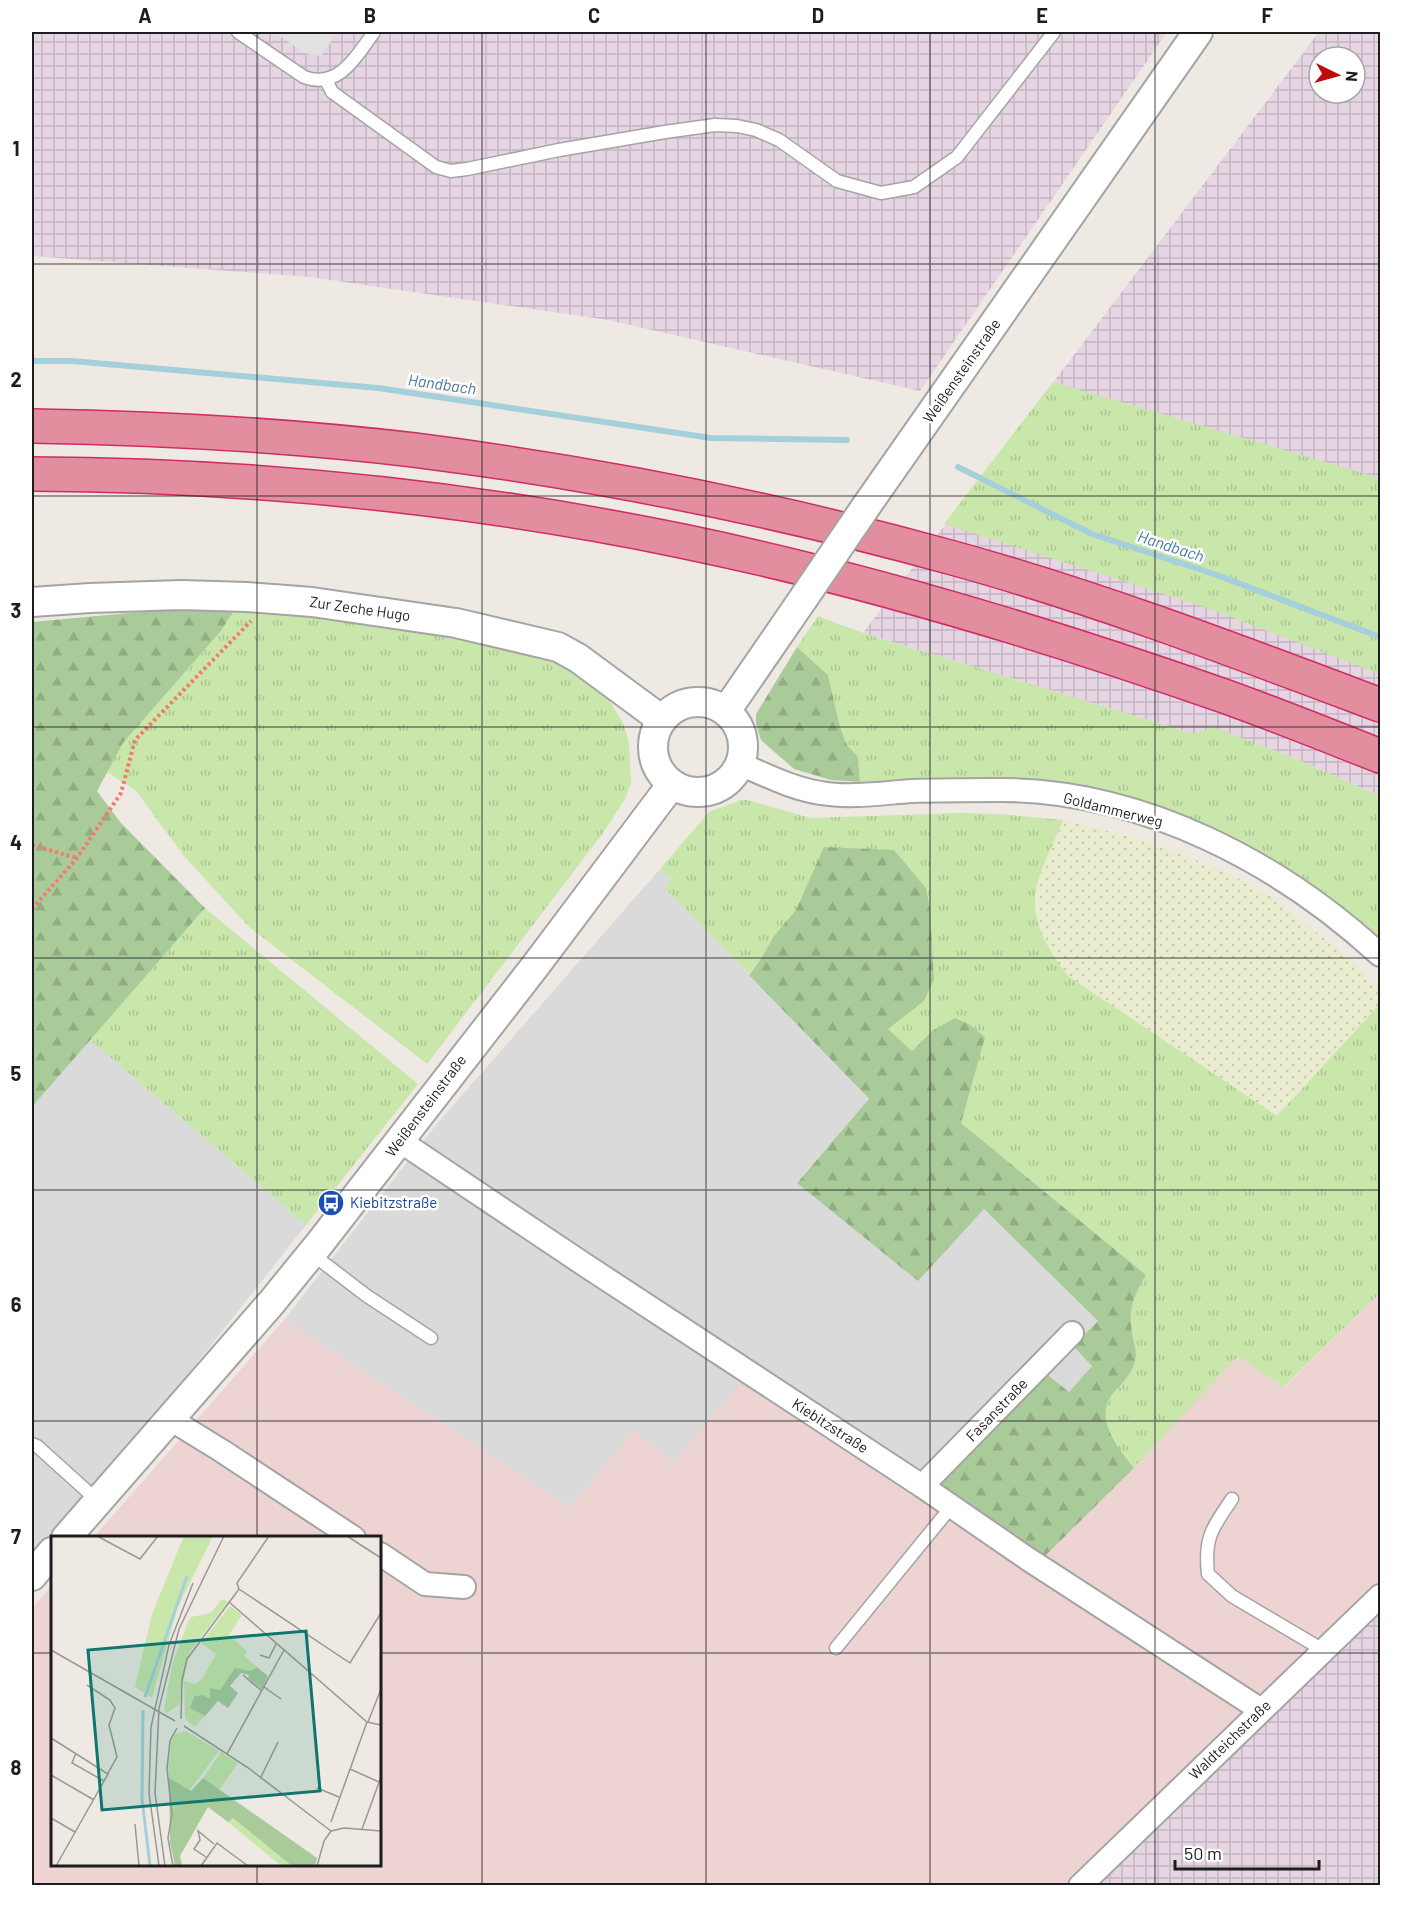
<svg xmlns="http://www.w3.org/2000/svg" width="1412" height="1917" font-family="Barlow,sans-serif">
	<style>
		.residential { fill: #dbdada }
		.commercial { fill: #eed3d3 }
		.industrial { fill: url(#industrial-grid); fill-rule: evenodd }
		.farmland { fill: url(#farmland-dots) }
		.grass { fill: url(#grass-tufts) }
		.forest { fill: url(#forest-firs) }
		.parking { fill: #e1e1e1 }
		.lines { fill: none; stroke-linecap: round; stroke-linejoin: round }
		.stream { stroke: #a5cfda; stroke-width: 6 }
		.service-casing { stroke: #a4a4a4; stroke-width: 15 }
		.minor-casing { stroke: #a4a4a4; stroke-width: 26 }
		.tertiary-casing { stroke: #a4a4a4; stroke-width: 32 }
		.motorway-casing { stroke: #d02c66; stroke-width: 36 }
		.path { stroke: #f37a6e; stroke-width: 4; stroke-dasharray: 3 3; stroke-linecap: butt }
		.service { stroke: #fff; stroke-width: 12 }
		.minor { stroke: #fff; stroke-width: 22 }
		.tertiary { stroke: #fff; stroke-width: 28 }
		.motorway { stroke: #e28e9f; stroke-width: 33 }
		.tertiary-bridge-casing { stroke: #a4a4a4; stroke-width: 32; stroke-linecap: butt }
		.tertiary-bridge { stroke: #fff; stroke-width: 28 }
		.grid { fill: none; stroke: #1d1d1d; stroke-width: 1.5; stroke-opacity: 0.55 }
		.labels { text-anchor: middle; stroke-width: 5; stroke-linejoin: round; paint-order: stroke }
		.street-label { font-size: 15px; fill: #1d1d1d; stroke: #fff }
		.transit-label { font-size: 15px; fill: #164399; stroke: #fff; text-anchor: start }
		.water-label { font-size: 16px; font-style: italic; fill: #4b77a0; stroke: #fff }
		.inset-river { fill: none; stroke: #a5cfda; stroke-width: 3 }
		.inset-road { fill: none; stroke: #9a9894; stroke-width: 1.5 }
		.view { fill: #0f766e; fill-opacity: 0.15; stroke: #0f766e; stroke-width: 3 }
		.inset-edge { fill: none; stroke: #1d1d1d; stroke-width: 3 }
		.neatline { fill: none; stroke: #1d1d1d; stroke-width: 2 }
		.grid-label { font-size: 20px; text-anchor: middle; font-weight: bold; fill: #1d1d1d }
	</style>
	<defs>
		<pattern id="industrial-grid" width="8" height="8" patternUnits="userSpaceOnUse" patternTransform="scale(1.5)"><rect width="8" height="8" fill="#e6d5e3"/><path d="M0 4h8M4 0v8" fill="none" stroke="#c5b6c2"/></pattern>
		<pattern id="farmland-dots" width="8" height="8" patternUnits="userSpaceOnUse" patternTransform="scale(1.5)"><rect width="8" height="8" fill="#eaeccf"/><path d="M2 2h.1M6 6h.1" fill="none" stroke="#c8cab1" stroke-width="1.8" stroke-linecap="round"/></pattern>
		<pattern id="grass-tufts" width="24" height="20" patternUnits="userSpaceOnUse" patternTransform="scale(1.5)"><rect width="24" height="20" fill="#c9e6ab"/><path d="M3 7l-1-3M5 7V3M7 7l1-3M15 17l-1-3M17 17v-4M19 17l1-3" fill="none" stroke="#acc593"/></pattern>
		<pattern id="forest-firs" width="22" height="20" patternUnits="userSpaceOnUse" patternTransform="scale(1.5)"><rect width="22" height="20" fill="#a9cb99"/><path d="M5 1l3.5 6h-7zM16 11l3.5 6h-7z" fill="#91ae83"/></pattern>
	</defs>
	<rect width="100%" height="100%" fill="#eeeae3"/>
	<!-- residential -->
	<g class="residential">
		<polygon points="660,869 673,880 666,888 869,1100 797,1182 984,1209 1098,1321 1073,1346 1092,1366 1069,1392 1048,1374 940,1486 673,1462 634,1432 569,1507 284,1320 436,1125"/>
		<polygon points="90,1040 306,1225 143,1431 32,1555 32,1107"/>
	</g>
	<!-- commercial -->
	<polygon class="commercial" points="1380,1293 1380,1588 1071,1885 32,1886 32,1609 52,1585 52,1864 380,1864 380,1538 94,1537 284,1320 569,1507 634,1431 673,1462 740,1384 883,1473 1044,1557 1134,1468 1238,1355 1284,1387"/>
	<!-- industrial -->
	<g class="industrial">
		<polygon points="32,32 1167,32 920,391 608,320 309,277 32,256"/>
		<path d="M1319 32H1380V796L1294 758 1213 728 1194 734 863 633ZM1319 57H1355V93H1319Z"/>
		<polygon points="1380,1588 1380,1885 1071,1885"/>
	</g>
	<!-- farmland -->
	<polygon class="farmland" points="1063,820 1127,836 1166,848 1228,873 1272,897 1355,963 1380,990 1380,1004 1277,1116 1068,976 1049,952 1037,924 1036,886"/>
	<!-- grass -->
	<g class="grass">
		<polygon points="1053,382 1380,478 1380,674 1202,606 944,524"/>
		<polygon points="234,611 300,613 440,633 537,655 567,666 591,681 609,700 624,725 629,743 631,783 625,799 603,833 427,1064 249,927 184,856 136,791 107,772 123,743 220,632"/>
		<polygon points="818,616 863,633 1194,734 1213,727 1294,758 1380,796 1380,941 1331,899 1275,861 1207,826 1168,812 1002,779 935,778 860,782 858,758 847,745 840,727 828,675 797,647"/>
		<path d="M741 800H748L810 818 960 813 1001 814 1063 820C1056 839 1041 867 1037 886 1029 920 1048 950 1068 976L1277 1116 1380 1004V1293L1283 1387 1238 1356 1134 1468C1117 1447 1091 1415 1116 1390 1125 1380 1135 1370 1136 1355 1136 1348 1133 1339 1132 1332 1128 1308 1134 1296 1146 1275L961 1123 932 1031 912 1051 887 1029 924 1001 934 980 930 908 926 888 893 850 805 892 796 910 749 974 665 888 672 879 660 869 709 812Z"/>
		<polygon points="205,908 418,1084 306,1225 90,1040"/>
	</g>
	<!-- forest -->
	<g class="forest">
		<polygon points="172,609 234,611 220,632 123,743 97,791 121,823 205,908 32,1107 32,622"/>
		<polygon points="797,647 828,675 840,727 847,745 858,757 860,782 831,780 794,769 761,740 756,724 756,714"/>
		<path d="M824 847 894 850 926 888 930 908 934 980 924 1001 888 1029 912 1051 932 1031 955 1018 970 1025 985 1037 961 1123 1146 1275C1134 1296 1128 1308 1132 1332 1133 1339 1136 1348 1136 1355 1135 1370 1125 1380 1116 1390 1091 1415 1117 1447 1134 1468L1044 1557 940 1486 939 1479 1047 1374 1069 1392 1092 1366 1073 1346 1098 1321 984 1209 918 1281 797 1183 869 1099 749 975 762 957 774 936 796 910Z"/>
	</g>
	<!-- parking -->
	<polygon class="parking" points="276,32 338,32 322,55 315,56 305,53 275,33"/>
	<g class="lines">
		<!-- stream -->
		<g class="stream">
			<polyline points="32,361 72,361 378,388 711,438 847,440"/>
			<polyline points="958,467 1092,534 1214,574 1380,637"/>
		</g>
		<defs>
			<g id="service">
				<path d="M238 32 304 77C338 90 357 56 374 32"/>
				<polyline points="326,80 332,92 436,167 451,171 467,169 559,150 665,132 715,125 737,126 756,130 779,140 837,181 881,193 914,187 957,157 1054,32"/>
				<polyline points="312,1254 367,1296 431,1338"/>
				<polyline points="32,1444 37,1446 98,1501"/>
				<path d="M1232 1499C1212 1528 1204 1538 1208 1574L1232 1596 1323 1650"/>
				<polyline points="836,1648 951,1507"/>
			</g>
			<g id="minor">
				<path d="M740 764C766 775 793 789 821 793 851 798 882 793 912 791 942 790 972 790 1003 790 1143 791 1279 862 1380 955"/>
				<polyline points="400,1141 582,1263 922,1486 1028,1559 1261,1710"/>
				<polyline points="170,1419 222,1451 354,1538"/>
				<polyline points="922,1486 1072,1333"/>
				<polyline points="380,1554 425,1584 464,1587"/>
				<polyline points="1080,1886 1380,1596"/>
			</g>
			<g id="tertiary">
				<polyline points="867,505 1198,32"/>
				<polyline points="32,602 90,598 181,595 247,597 312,602 456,623 558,647 578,658 662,720"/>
				<circle cx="698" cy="747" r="45"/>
				<polyline points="726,711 803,599"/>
				<polyline points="66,1538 272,1302 320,1243 536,965 672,784"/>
				<polyline points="32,1576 52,1552"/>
			</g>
			<g id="motorway">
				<path d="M32 426C159 428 287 435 414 450 595 473 776 509 953 558 1098 598 1239 652 1380 705"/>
				<path d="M32 474C249 475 469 497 682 541 866 579 1047 634 1224 696 1277 715 1329 736 1380 756"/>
			</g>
		</defs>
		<!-- service casing -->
		<use href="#service" class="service-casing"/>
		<!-- minor casing -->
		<use href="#minor" class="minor-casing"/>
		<!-- tertiary casing -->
		<use href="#tertiary" class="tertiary-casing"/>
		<!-- motorway casing -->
		<use href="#motorway" class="motorway-casing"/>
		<!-- path -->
		<g class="path">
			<polyline points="32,845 77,858"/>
			<polyline points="32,909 77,858 121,793 135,740 251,621"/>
		</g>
		<!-- service -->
		<use href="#service" class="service"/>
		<!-- minor -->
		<use href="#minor" class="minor"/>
		<!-- tertiary -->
		<use href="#tertiary" class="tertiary"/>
		<!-- motorway -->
		<use href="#motorway" class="motorway"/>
		<defs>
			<polyline id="tertiary-bridge" points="803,599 867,505"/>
		</defs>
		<!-- tertiary-bridge casing -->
		<use href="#tertiary-bridge" class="tertiary-bridge-casing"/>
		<!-- tertiary-bridge -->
		<use href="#tertiary-bridge" class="tertiary-bridge"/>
	</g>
	<!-- grid -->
	<path class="grid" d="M257 32V1538M482 32V1886M706 32V1886M930 32V1886M1155 32V1886M32 264H1380M32 496H1380M32 727H1380M32 958H1380M32 1190H1380M32 1421H1380M32 1653H52M380 1653H1380M257 1864V1886"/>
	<!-- icons -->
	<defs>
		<symbol id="bus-disc" viewBox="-11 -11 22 22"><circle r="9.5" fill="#1a4fb4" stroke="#fff"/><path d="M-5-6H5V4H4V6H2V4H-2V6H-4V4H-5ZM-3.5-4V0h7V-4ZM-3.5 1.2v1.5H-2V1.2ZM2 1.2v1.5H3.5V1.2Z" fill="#fff"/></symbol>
	</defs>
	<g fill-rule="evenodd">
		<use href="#bus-disc" x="316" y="1188" width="30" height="30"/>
	</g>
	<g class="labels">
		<!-- street labels -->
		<g class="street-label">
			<text transform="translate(962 371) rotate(-55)" y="5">Weißensteinstraße</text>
			<text transform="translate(360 609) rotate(8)" y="5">Zur Zeche Hugo</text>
			<text transform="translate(1113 810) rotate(14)" y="5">Goldammerweg</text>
			<text transform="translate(426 1106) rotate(-53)" y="5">Weißensteinstraße</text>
			<text transform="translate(997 1410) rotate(-46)" y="5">Fasanstraße</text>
			<text transform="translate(830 1426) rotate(33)" y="5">Kiebitzstraße</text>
			<text transform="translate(1230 1740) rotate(-44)" y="5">Waldteichstraße</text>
		</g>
		<!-- transit labels -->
		<g class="transit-label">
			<text x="350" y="1208">Kiebitzstraße</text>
		</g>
		<!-- water labels -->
		<g class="water-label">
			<text transform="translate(442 384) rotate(8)" y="6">Handbach</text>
			<text transform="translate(1171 546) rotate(18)" y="6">Handbach</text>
		</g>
	</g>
	<!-- overview -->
	<g transform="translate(51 1536)">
		<rect width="330" height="330" fill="#eeeae3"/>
		<path d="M133 0H162L127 71 101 162 84 151 101 78ZM171 63 177 66 138 117 128 169 116 177 113 175 121 129 137 86 140 81 160 77ZM179 70 191 79 178 99 196 115 193 120 206 131 200 135 184 132 169 154 159 158V163L153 159 142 160 139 172 154 180 143 191 134 182 133 145 144 148 151 143 165 118 150 107ZM135 195 168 215 138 255 118 242 117 234 120 207 124 198ZM170 216 187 227 168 254 152 242ZM181 281 241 330H230L177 286Z" fill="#c9e6ab"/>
		<path d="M206 131 217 140 211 153 197 142 198 139 190 137 179 150 187 157 177 172 167 165 154 180 139 172 143 160 153 159 159 163V152L169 154 184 132 200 135ZM118 242 140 255 152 242 266 322 264 330H241L182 282 177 286 157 271 129 320 131 330H124L119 306Z" fill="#a9cb99"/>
		<path class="inset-river" d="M94 161 136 40M92 174 91 263 99 330"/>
		<path class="inset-road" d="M46 0 89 23 107 0M296 0 330 22M188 53 299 127 330 77M178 66 316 186 330 189M0 114 124 185M209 119 218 122 225 108M192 139 211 155M36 149 59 164 64 172 58 189 66 221 57 237M213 151 230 163M130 183 131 144 136 123 188 53 186 47 218 0M317 186 330 153M133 190 196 231 280 295M0 202 57 238 5 330M25 217 21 227 53 245M176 218 233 114M299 233 328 246M0 239 43 264M210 241 227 206M266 252 288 261M0 282 24 296M280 286 316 186M84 288 88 330M311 293 330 241M155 321 143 313 149 304 147 295 163 308M108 330 98 257 100 191 118 109 142 47M114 330 104 257 108 172 128 93 173 0M122 330 117 302 121 278 116 233 119 205 126 192M150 330 166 307 197 330M266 330 273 305 280 295 293 292 330 295"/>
		<path class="view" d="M255 95 269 255 51 274 37 114Z"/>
		<rect width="330" height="330" class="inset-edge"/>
	</g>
	<!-- border -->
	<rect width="1412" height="1917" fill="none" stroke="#ffffff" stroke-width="66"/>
	<!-- north arrow -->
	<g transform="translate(1337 75) rotate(95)"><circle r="28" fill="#ffffff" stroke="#a5a5a5" stroke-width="1.5"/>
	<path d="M0-4.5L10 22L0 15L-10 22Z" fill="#c1090c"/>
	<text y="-9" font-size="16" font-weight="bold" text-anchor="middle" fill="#1d1d1d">N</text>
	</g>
	<!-- scale -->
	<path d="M1175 1860v9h144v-9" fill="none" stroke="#1d1d1d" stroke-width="3"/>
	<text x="1184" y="1860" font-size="18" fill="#1d1d1d" stroke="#ffffff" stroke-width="4.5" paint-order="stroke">50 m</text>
	<rect x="33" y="33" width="1346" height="1851" class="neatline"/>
	<g class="grid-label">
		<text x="145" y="23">A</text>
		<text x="370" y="23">B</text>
		<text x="594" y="23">C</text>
		<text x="818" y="23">D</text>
		<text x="1042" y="23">E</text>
		<text x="1267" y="23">F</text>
		<text x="16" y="156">1</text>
		<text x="16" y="387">2</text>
		<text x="16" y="618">3</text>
		<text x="16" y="850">4</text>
		<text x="16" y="1081">5</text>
		<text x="16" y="1312">6</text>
		<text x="16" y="1544">7</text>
		<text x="16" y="1775">8</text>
	</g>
</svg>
